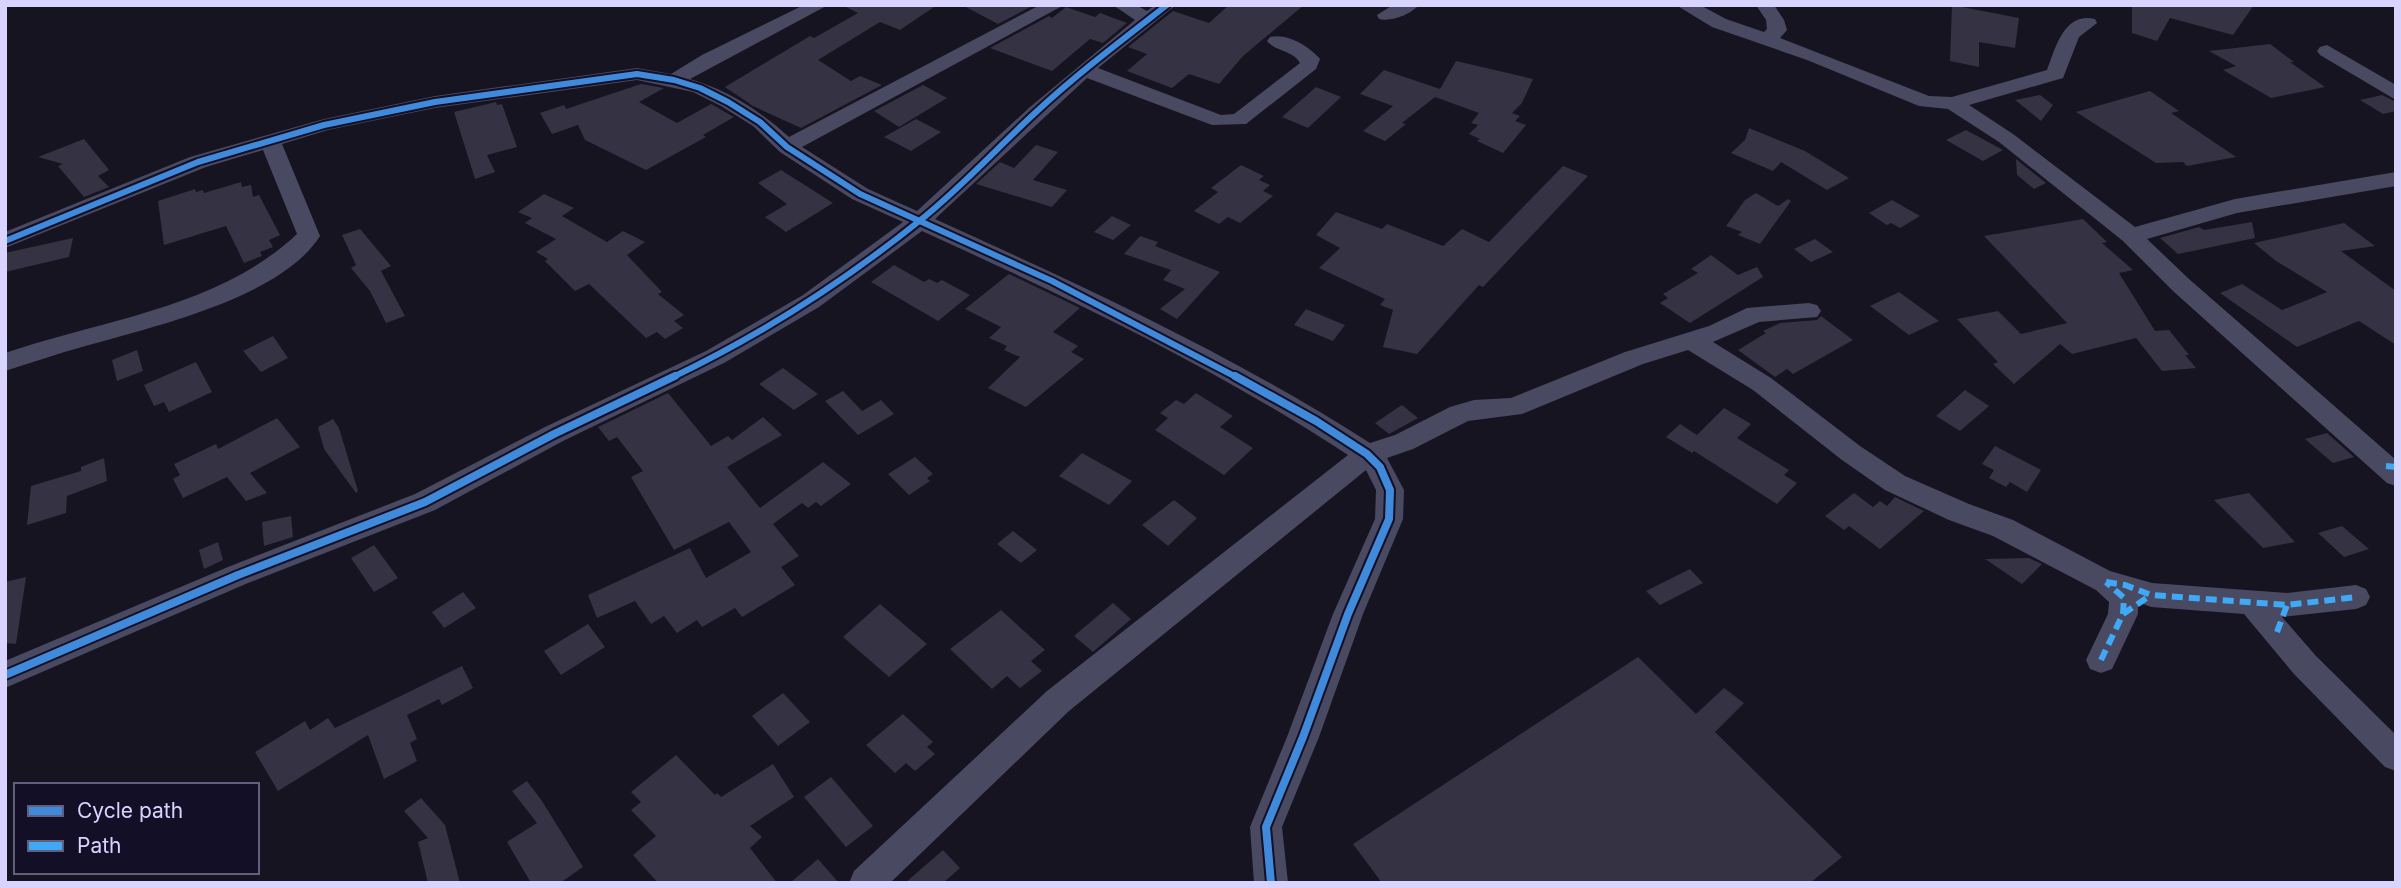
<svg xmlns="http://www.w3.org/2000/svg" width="2401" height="888" font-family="Inter,sans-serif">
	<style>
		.building { fill: #343243 }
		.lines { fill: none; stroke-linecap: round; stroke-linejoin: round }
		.street { fill: #4a4962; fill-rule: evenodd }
		.quiet { stroke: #3fa9f5; stroke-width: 6; stroke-dasharray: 11 6; stroke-linecap: butt }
		.cycleway-far1-casing { stroke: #130f26; stroke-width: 10 }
		.cycleway-casing { stroke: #130f26; stroke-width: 12 }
		.cycleway-far1 { stroke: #408adc; stroke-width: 6 }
		.cycleway { stroke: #408adc; stroke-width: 8 }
	</style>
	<rect width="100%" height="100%" fill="#161421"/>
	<!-- building -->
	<g class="building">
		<polygon points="842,5 937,5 900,30 880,22 818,60 851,81 860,76 882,85 801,128 753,106 725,87 810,36 814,38 858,13"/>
		<polygon points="962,5 1026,5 1030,7 998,24"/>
		<polygon points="1229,5 1304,5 1243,56 1219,84 1189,74 1172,88 1127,71 1147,54 1128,47 1173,11 1209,23"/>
		<polygon points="1952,5 2019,18 2015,48 1979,42 1979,67 1950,61"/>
		<polygon points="2132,5 2254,5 2233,35 2170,18 2157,41 2132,33"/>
		<polygon points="1066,7 1095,17 1100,13 1127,23 1103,43 1090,39 1052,71 990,48 1049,16 1052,18"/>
		<polygon points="2270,44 2294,62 2290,62 2325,87 2271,98 2223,70 2236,66 2209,51"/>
		<polygon points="1456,61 1533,79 1522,103 1512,113 1520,116 1515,121 1526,125 1503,153 1477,141 1480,139 1469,134 1478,125 1471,123 1479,113 1435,97 1402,123 1406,124 1385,141 1363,131 1393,106 1360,94 1384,70 1440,89"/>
		<polygon points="641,84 664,88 639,102 677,123 711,104 734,117 703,135 706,137 646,170 585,140 578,125 552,134 540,113 564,105 566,109"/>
		<polygon points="923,85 947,98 899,127 874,111"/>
		<polygon points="1316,87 1341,97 1308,128 1282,117"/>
		<polygon points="2150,91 2179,111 2171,113 2236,157 2187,166 2183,162 2156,163 2076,112"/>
		<polygon points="2040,95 2053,105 2041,121 2015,100"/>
		<polygon points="2382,95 2396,102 2396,111 2383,114 2360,100"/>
		<polygon points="496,102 497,105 502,104 517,147 487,155 495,172 475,179 454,112"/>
		<polygon points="916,119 941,132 911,151 884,137"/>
		<polygon points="1749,128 1805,151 1849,178 1827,190 1781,162 1773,171 1731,153 1745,140"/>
		<polygon points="1966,130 2003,150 1983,161 1946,140"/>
		<polygon points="84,139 109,170 98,176 109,187 84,197 58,166 63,164 38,157"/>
		<polygon points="1036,145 1058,152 1033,180 1067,190 1052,207 976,184 1000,162 1014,168"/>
		<polygon points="2016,159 2046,183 2034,189 2017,175"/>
		<polygon points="1241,165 1264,176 1259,180 1270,185 1263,191 1273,196 1240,223 1228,217 1219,224 1194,211 1218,192 1211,188"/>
		<polygon points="1563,166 1588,176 1483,287 1479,285 1417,354 1383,347 1393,310 1380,305 1385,299 1319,268 1340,248 1316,235 1336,212 1382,229 1387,224 1443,246 1462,229 1489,242"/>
		<polygon points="781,170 833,203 786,232 765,217 787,204 758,183"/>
		<polygon points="241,182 242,187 251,185 253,197 259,195 280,235 269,240 273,247 260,252 262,256 244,263 226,226 164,245 158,201 195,189 196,192 203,190 204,193"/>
		<polygon points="1756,193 1778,206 1788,199 1791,201 1760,244 1738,235 1742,232 1726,226 1745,200"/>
		<polygon points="544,194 574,208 562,216 607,242 623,231 645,242 627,255 662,292 658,294 684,315 674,321 683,328 665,339 657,332 646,338 589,284 575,291 545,261 548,259 536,252 556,239 525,223 532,218 518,212"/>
		<polygon points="1892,200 1920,216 1900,228 1891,223 1887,225 1869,213"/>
		<polygon points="1112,216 1131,225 1113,240 1094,232"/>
		<polygon points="2083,219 2107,242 2102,243 2133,270 2119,273 2155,331 2169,330 2189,355 2185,355 2196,368 2162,371 2136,338 2072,354 2060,344 2014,384 1993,364 1998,362 1957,319 1998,311 2021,334 2067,323 1984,236"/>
		<polygon points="2252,222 2255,238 2178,254 2160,238 2199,227 2204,230"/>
		<polygon points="2344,223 2375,246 2341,251 2396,291 2396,345 2359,321 2297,347 2220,293 2242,284 2282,310 2327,292 2276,261 2254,243"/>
		<polygon points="360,229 391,266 381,271 405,316 386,323 370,291 351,268 356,265 342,235"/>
		<polygon points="1140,236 1158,242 1155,246 1220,272 1177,319 1160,309 1185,289 1163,280 1171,270 1124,254"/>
		<polygon points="73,238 69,257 5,272 5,253"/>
		<polygon points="1815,239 1833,252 1811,262 1794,249"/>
		<polygon points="1711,255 1738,275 1757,267 1763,277 1690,323 1660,303 1668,298 1663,294 1698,273 1691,269"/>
		<polygon points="894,265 924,282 929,279 937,283 942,280 970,295 938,321 871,282"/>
		<polygon points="1009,274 1080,308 1053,332 1078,346 1071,352 1084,359 1026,407 988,388 1020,357 1004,350 1007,346 989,338 1001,327 965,309"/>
		<polygon points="1899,292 1939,321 1909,335 1870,306"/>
		<polygon points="1306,309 1345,325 1333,341 1294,325"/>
		<polygon points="1821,316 1853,340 1793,374 1787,369 1775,377 1738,350 1766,333 1763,331 1780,323 1817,320"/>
		<polygon points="273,336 288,358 261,372 243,351"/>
		<polygon points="137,350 143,371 117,381 112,360"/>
		<polygon points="196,362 212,392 169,412 164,402 154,406 144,385"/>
		<polygon points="783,368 818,394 794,410 759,384"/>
		<polygon points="1965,390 1989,406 1960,431 1936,416"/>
		<polygon points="843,391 862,411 881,400 894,414 858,435 825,401"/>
		<polygon points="668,393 711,446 728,436 732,440 763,417 782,435 727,467 760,508 823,462 851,484 821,506 816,502 808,508 802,503 773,524 799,556 781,567 795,585 742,617 735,608 702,627 697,620 677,633 664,616 651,624 635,601 597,618 588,595 690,548 706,578 751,552 729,522 674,550 631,477 643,471 617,437 609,441 598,427"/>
		<polygon points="1196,393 1233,416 1220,427 1253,448 1224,475 1155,430 1168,418 1160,413 1176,400 1184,404"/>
		<polygon points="1402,405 1418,418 1389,434 1375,423"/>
		<polygon points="1724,408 1751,424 1737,438 1789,470 1784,475 1797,483 1777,504 1694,451 1692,453 1666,437 1680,424 1697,435"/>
		<polygon points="277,418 300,447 250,473 267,493 246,501 227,477 183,498 173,479 180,475 174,464 216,444 218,449"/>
		<polygon points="333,419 339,428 358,491 356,493 324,449 318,427"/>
		<polygon points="2327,433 2354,457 2333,463 2305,439"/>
		<polygon points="1995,446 2041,470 2027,492 2010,482 2006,487 1989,478 1994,470 1982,464"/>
		<polygon points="1082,453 1132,481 1109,505 1059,476"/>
		<polygon points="915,457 933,474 927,478 930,481 909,495 888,474"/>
		<polygon points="104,458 107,481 67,496 66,513 27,525 31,486 81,471 81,467"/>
		<polygon points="1854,493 1873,507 1880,501 1887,506 1895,497 1924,511 1880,549 1849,526 1844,530 1825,516"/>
		<polygon points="2249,493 2295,542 2263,548 2214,500"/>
		<polygon points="1174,500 1197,518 1168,546 1142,525"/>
		<polygon points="291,516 293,537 264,546 262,522"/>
		<polygon points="2342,526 2349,532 2369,549 2344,557 2318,533"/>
		<polygon points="1013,531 1037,550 1021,563 997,544"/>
		<polygon points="218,542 223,560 204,569 199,550"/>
		<polygon points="374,545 398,578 374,592 351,558"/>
		<polygon points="2029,558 2042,564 2022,584 1985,559"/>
		<polygon points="1690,569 1703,583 1660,605 1646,591"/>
		<polygon points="26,577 16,644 5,643 5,582"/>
		<polygon points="463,592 476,608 444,628 432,612"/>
		<polygon points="1113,603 1131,619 1093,652 1074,636"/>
		<polygon points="880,604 927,644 889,677 843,637"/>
		<polygon points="1001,610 1045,650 1031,661 1042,671 1020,688 1007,676 992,689 950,649"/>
		<polygon points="588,624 605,647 561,675 544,651"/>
		<polygon points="1638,657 1696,714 1724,688 1744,703 1715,732 1842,857 1810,883 1382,883 1353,844"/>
		<polygon points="462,666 473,688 442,705 439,699 407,715 417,739 410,743 417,761 384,779 368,735 278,791 255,752 305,721 310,730 328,718 335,728"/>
		<polygon points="783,693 810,722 778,746 752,716"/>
		<polygon points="903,714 933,742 927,747 935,754 915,771 906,763 895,773 866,745"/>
		<polygon points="676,755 715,795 717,793 721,797 773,764 794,797 750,826 762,837 750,848 777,883 658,883 633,855 656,836 631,810 641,802 631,792"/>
		<polygon points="831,777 873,826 846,847 804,797"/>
		<polygon points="527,781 542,801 583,867 560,883 531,883 507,842 537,823 512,791"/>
		<polygon points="421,798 445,825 460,883 428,883 418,842 428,838 404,811"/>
		<polygon points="943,850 960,868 943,883 905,883"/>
		<polygon points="818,859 839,883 790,883"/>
	</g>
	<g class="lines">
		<!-- street -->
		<g class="street">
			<path d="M804 5H828L690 79C728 90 760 111 789 137L1040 5H1064L802 147 868 189 917 211 1030 107 1135 20 1113 5H1136L1147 11 1155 5H1176L1098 68 1221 115 1234 114 1300 63C1293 50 1276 52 1267 41L1270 37C1287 33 1309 46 1320 59L1316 69 1246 124 1212 125 1087 78 935 219C1083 286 1233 355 1370 443L1395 435 1450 407 1474 400 1511 398 1625 352 1709 326 1747 308 1809 303 1817 305 1821 311 1817 317 1759 322 1713 342 1771 378 1860 446 1905 476 1969 504 2013 520 2110 571 2152 583 2287 593 2356 585 2366 589 2370 597 2366 605 2356 609 2282 617 2316 656 2396 735V771L2385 767 2294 674 2244 614 2151 607 2138 602V614L2112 669 2101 673 2090 669 2086 660 2108 614 2109 602 2096 590 1993 536 1949 520 1885 490 1842 460 1753 390 1688 350 1643 364 1522 414 1468 421 1413 449 1387 458 1404 490 1403 519 1363 614 1319 737 1282 827 1288 883H1254L1250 827 1287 737 1333 614 1375 519 1376 490 1366 470 1069 711 890 883H849L854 871 1047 691 1348 455C1214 367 1067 297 922 231L819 307 724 363 563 441 435 510 248 583 5 688V661L228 567 415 494 545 427 706 351 803 295 903 222 852 199 780 152 753 126 721 106 693 92 637 80 435 108 328 130 282 144 320 236C280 299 150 327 82 347 56 354 31 363 5 371V353C104 319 218 308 297 234L263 150 206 167 5 248V232L190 157 324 119 435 96 637 68 671 74 702 55Z"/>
			<path d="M1393 5H1419C1411 14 1392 22 1379 19L1377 15Z"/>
			<path d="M1676 5H1700L1726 19 1764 32 1767 29 1766 20 1756 5H1774L1784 20 1787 30 1780 38 1929 96 1952 97 2047 70C2055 49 2064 11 2095 19L2097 23 2079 37 2063 78 1969 105 2013 134 2135 227 2235 199 2396 172V186L2237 213 2147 239 2189 279 2396 460V486L2387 483 2173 291 2123 241 1999 142 1948 109 1919 106 1807 60 1712 27Z"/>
			<polygon points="2327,45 2396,85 2396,100 2320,55 2317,51 2320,47"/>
		</g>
		<!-- quiet -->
		<g class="quiet">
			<polyline points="2386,466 2396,467"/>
			<polyline points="2106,582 2125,585 2151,595 2287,605 2356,597"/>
			<polyline points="2123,614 2151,595"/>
			<polyline points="2277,632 2287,605"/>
			<polyline points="2101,660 2123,614 2124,598 2106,582"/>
		</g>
		<defs>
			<g id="cycleway-far1">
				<polyline points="5,241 198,162 324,125 435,102 637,74 674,80 700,88 728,102 760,122 787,147 860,194 1052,281 1238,378"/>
				<path d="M671 378C759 336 842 283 918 222 960 189 996 149 1035 113 1077 74 1122 40 1167 5"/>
			</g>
			<g id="cycleway">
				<polyline points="1235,376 1316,421 1367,454 1380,467 1390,490 1389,519 1348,614 1303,737 1266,827 1271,883"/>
				<polyline points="5,675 238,575 425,502 554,434 675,376"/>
			</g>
		</defs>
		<!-- cycleway-far1 casing -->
		<use href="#cycleway-far1" class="cycleway-far1-casing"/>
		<!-- cycleway casing -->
		<use href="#cycleway" class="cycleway-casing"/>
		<!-- cycleway-far1 -->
		<use href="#cycleway-far1" class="cycleway-far1"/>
		<!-- cycleway -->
		<use href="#cycleway" class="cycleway"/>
	</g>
	<!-- border -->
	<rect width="2401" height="888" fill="none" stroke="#d9d4ff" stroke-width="14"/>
	<!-- legend -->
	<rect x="14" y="783" width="245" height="91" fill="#130f26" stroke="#625e7d" stroke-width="2"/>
	<rect x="28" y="806" width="35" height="10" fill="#408adc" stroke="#625e7d" stroke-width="2"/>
	<text x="77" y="818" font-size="21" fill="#d9d4ff">Cycle path</text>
	<rect x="28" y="841" width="35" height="10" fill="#3fa9f5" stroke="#625e7d" stroke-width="2"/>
	<text x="77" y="853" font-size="21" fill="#d9d4ff">Path</text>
</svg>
